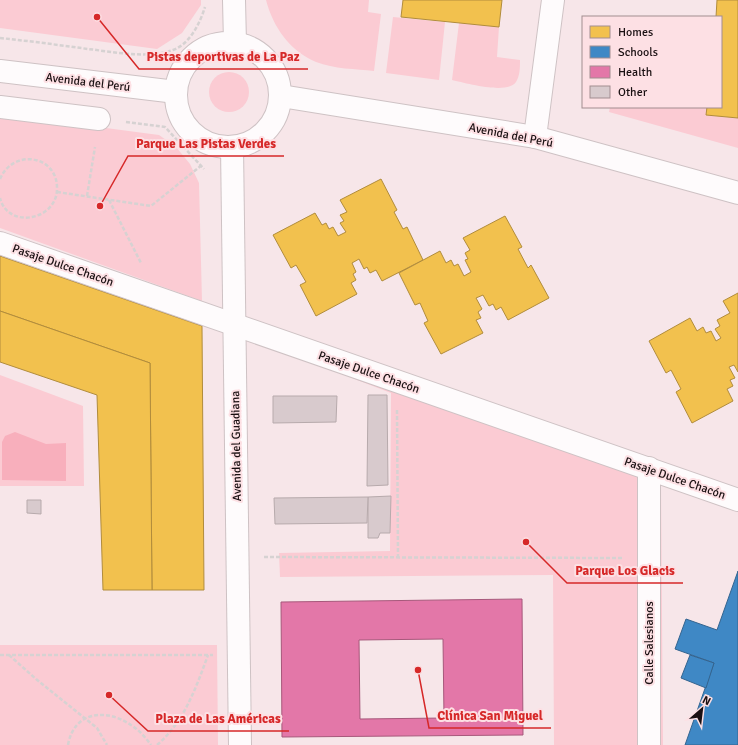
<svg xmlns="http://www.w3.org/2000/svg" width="738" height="745" font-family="Signika,sans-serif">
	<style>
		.green { fill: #fbcbd3 }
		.water { fill: #f8afbc }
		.homes { fill: #f2c14e; stroke: #b18c3c }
		.schools { fill: #3f88c5; stroke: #34648f }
		.health { fill: #e377a8; stroke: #a7587b; fill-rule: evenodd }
		.building { fill: #d8cacd; stroke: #b7aaac }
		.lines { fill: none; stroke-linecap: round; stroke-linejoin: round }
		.minor-casing { stroke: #cec2c4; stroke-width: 24 }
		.path { stroke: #d6d2d2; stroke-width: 2.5; stroke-dasharray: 4 2; stroke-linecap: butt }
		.minor { stroke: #fefbfc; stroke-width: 22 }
		.labels { text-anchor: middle; stroke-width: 4; stroke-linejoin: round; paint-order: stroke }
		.street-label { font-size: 12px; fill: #1a1012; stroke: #fde0e4 }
		.leader { fill: none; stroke: #d62828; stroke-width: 1.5 }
		.callout-dot { fill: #d62828; stroke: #fde0e4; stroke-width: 1.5 }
		.callout-label { font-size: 13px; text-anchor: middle; font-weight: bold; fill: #d62828; stroke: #fde0e4; stroke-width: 4; stroke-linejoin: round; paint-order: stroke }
	</style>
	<rect width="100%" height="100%" fill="#f7e6e9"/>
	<!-- green -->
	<g class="green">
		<polygon points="0,0 201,0 201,5 182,33 157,49 0,28"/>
		<path d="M266 0H369L368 12 381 14 374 71C356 69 334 69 316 62 290 51 273 27 266 0Z"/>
		<polygon points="393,17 445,22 439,80 386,73"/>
		<path d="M459 23 499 27 497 57 520 60C520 67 520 76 516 82 507 95 466 83 452 80Z"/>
		<circle cx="229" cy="92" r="20"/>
		<polygon points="610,107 707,107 707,115 738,118 738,148 609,112"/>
		<polygon points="0,114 159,135 176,147 190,164 199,183 202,301 0,228"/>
		<polygon points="267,325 738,488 738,512 661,485 663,745 554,745 553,575 280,577 279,553 390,551 391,393 269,346"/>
		<polygon points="0,375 83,406 84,486 0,486"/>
		<polygon points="0,645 217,645 218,745 0,745"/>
	</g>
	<!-- water -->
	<polygon class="water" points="15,432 46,444 66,443 66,481 2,480 2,442 5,436"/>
	<!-- homes -->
	<g class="homes">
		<polygon points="403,0 502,0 499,27 401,17"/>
		<polygon points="717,0 738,0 738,118 706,115 707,107 721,107 721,17 716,17"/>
		<polygon points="381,179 397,210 394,212 403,229 407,227 423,260 382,281 376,270 370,273 367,267 364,269 359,259 352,263 356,272 353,274 356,280 351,283 357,294 316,316 300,285 306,282 296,265 291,268 273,235 315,213 322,225 326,223 329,229 333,227 338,236 346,232 340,223 344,221 340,215 347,212 340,200"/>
		<polygon points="505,216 522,247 518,249 528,268 531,265 549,298 508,320 501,307 496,310 493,304 489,306 483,295 476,298 482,309 478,312 481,318 476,320 483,333 441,354 424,323 428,321 420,303 415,305 399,273 440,251 446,263 451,260 454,266 458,264 464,276 471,272 465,260 468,259 465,253 470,250 463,238"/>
		<polygon points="0,256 202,326 204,590 152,590 150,363 0,311"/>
		<polygon points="738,293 738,372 734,365 729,367 735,378 730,380 733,386 727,389 733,401 692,423 676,392 681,389 671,370 666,373 649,341 690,318 697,331 703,327 706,333 711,331 716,341 721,338 715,329 720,326 717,320 730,313 723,301"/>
		<polygon points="0,311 150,363 152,590 103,590 97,395 0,362"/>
	</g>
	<!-- schools -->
	<g class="schools">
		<polygon points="738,571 738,745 685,745 714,663 675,649 686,619 717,630"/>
		<polygon points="690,655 714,663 706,688 681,678"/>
	</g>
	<!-- health -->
	<path class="health" d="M522 599 523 735 282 737 281 602ZM443 639 444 718 360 719 359 640Z"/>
	<!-- building -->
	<g class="building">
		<polygon points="368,395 387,395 388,485 367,486"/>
		<polygon points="273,396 337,396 336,422 273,423"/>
		<polygon points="391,496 390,533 380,533 378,538 368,538 368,497"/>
		<polygon points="368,497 367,523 275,524 274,498"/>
		<polygon points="27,500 41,500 41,514 27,513"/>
	</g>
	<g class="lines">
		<defs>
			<g id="minor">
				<polyline points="234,0 235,43"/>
				<circle cx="228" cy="95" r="52"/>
				<polyline points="0,71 176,92"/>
				<polyline points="281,96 535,137 738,193"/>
				<polyline points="0,107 99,119"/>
				<polyline points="535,137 553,0"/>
				<polyline points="232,147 240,745"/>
				<polyline points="0,243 738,500"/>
				<polyline points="649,468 649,745"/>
			</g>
		</defs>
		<!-- minor casing -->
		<use href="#minor" class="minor-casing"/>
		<!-- path -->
		<g class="path">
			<path d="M0 38C29 41 59 45 88 49 115 52 146 59 173 50 190 44 200 23 205 7"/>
			<polyline points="126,122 165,127 204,169"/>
			<path d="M0 179C13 148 58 155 57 189 57 220 8 230 0 198"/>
			<polyline points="57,192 151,206 202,165"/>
			<polyline points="87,196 95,147"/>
			<polyline points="109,200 141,263"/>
			<polyline points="397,410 398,557"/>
			<polyline points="264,557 623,558"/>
			<polyline points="0,655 213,655"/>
			<polyline points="9,655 36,679 97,728 107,745"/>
			<path d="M68 745C74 711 106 708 131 725 139 730 146 738 151 745"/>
			<path d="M157 745C184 722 196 688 208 655"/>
		</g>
		<!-- minor -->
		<use href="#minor" class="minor"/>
	</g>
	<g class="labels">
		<!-- street labels -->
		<g class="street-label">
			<text transform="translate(88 82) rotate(7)" y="4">Avenida del Perú</text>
			<text transform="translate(511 135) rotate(11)" y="4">Avenida del Perú</text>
			<text transform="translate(63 265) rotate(19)" y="4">Pasaje Dulce Chacón</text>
			<text transform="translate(369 372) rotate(19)" y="4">Pasaje Dulce Chacón</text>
			<text transform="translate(236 446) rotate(-91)" y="4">Avenida del Guadiana</text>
			<text transform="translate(675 478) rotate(19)" y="4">Pasaje Dulce Chacón</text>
			<text transform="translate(649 643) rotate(-90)" y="4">Calle Salesianos</text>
		</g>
	</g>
	<!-- callouts -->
	<path class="leader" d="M97 17L139 69H308M100 206L128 156H284M526 542L567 583H683M418 670L429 728H551M109 695L148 731H289"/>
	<g class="callout-dot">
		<circle cx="97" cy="17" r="4"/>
		<circle cx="100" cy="206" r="4"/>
		<circle cx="526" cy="542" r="4"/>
		<circle cx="418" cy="670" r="4"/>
		<circle cx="109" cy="695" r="4"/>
	</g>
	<g class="callout-label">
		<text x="223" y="61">Pistas deportivas de La Paz</text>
		<text x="206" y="148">Parque Las Pistas Verdes</text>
		<text x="625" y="575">Parque Los Glacis</text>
		<text x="490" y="720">Clínica San Miguel</text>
		<text x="218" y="723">Plaza de Las Américas</text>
	</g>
	<!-- legend -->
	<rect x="582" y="16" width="140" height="92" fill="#fde0e4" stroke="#a28d90"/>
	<rect x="590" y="26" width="20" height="12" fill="#f2c14e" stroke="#a28d90"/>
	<text x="618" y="36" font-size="12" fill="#1a1012">Homes</text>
	<rect x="590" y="46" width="20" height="12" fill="#3f88c5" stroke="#a28d90"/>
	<text x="618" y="56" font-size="12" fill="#1a1012">Schools</text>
	<rect x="590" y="66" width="20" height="12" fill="#e377a8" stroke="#a28d90"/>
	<text x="618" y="76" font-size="12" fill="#1a1012">Health</text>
	<rect x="590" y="86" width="20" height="12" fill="#d8cacd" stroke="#a28d90"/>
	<text x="618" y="96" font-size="12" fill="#1a1012">Other</text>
	<!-- north arrow -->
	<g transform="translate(702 709) rotate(28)" stroke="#fde0e4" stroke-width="3" paint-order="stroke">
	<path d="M0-3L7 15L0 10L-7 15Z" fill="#1a1012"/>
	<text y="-6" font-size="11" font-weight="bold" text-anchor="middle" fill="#1a1012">N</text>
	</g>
</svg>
